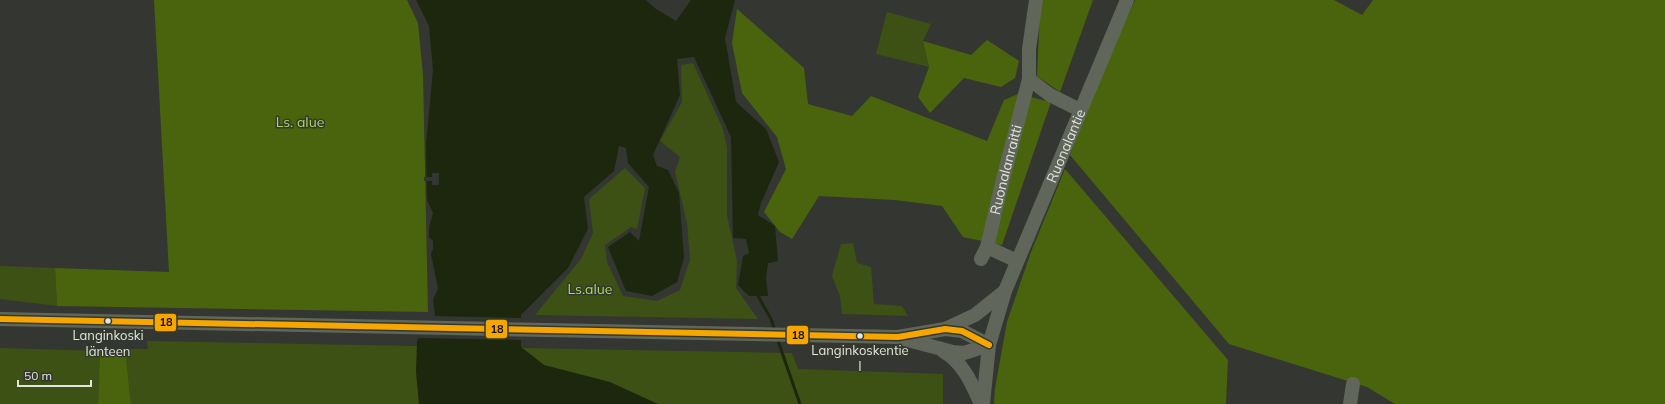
<svg xmlns="http://www.w3.org/2000/svg" width="1665" height="404" font-family="Mulish,sans-serif">
	<style>
		.green { fill: #3d5114 }
		.forest { fill: #4a640d }
		.water { fill: #1d270d }
		.pier { fill: #343631 }
		.lines { fill: none; stroke-linecap: round; stroke-linejoin: round }
		.stream { stroke: #1d270d; stroke-width: 3 }
		.minor { stroke: #60665a; stroke-width: 14 }
		.bus-1-casing { stroke: #34392e; stroke-width: 9 }
		.bus-1 { stroke: #f7a600; stroke-width: 6 }
		.bus-dot { fill: #e1e4dd; stroke: #34392e; stroke-width: 1.5 }
		.labels { text-anchor: middle; stroke-width: 3; stroke-linejoin: round; paint-order: stroke }
		.bus-label { font-size: 13px; fill: #e1e4dd; stroke: #34392e }
		.park-label { font-size: 14px; fill: #acd763; stroke: #34392e }
		.street-label { font-size: 14px; fill: #e1e4dd; stroke: #34392e }
		.line-badge { stroke: #34392e; stroke-width: 1.5 }
		.pale-badge-label { font-size: 11px; text-anchor: middle; font-weight: bold; fill: #111 }
	</style>
	<rect width="100%" height="100%" fill="#343631"/>
	<!-- green -->
	<g class="green">
		<polygon points="887,12 931,24 923,41 929,67 876,54"/>
		<polygon points="693,63 723,129 727,147 727,215 737,261 736,288 758,319 535,315 581,259 593,233 589,199 625,168 645,188 637,229 631,227 605,245 607,262 623,296 657,301 680,290 690,260 687,223 675,172 680,157 660,141 682,102 681,65"/>
		<polygon points="853,243 857,263 871,267 874,304 902,306 908,316 842,314 840,296 832,276 841,244"/>
		<polygon points="0,266 55,268 57,306 0,299"/>
		<polygon points="147,341 792,353 798,369 943,374 943,404 131,404 125,349 148,349"/>
		<polygon points="0,348 100,351 98,404 0,404"/>
	</g>
	<!-- forest -->
	<g class="forest">
		<polygon points="154,0 407,0 418,23 423,75 428,312 57,306 55,268 169,272"/>
		<polygon points="1042,0 1093,0 1060,92 1037,76 1040,11"/>
		<polygon points="1135,0 1334,0 1362,15 1373,0 1665,0 1665,404 1395,404 1367,387 1229,344 1070,155 1096,86"/>
		<polygon points="737,9 804,68 808,104 852,116 871,96 987,141 1004,100 1018,94 1051,102 1002,245 963,237 942,206 895,200 819,196 792,239 780,232 764,212 786,169 777,137 742,93 732,43"/>
		<polygon points="987,40 1019,61 1015,78 1001,87 964,78 930,113 918,97 929,67 923,41 971,55"/>
		<polygon points="1065,169 1228,360 1226,404 994,404 995,388 1007,322 1031,252"/>
		<polygon points="125,349 131,404 98,404 100,351"/>
	</g>
	<!-- water -->
	<polygon class="water" points="416,0 646,0 656,9 676,21 691,0 735,0 725,38 736,102 766,129 779,162 761,203 758,215 775,226 778,261 768,263 766,278 768,296 749,296 738,285 743,256 749,253 746,239 733,238 731,137 694,57 677,59 680,95 653,155 657,166 668,170 679,193 684,258 677,282 652,296 626,291 608,247 630,232 639,241 649,187 628,163 626,148 619,146 614,171 584,197 588,229 568,268 521,315 521,347 544,365 610,382 658,404 419,404 416,372 417,341 435,316 433,299 438,289 431,254 433,249 433,241 429,237 429,228 433,213 427,200 426,145 433,70 429,26"/>
	<!-- pier -->
	<g class="pier">
		<polygon points="432,173 439,173 439,185 432,185 432,181 424,181 424,177 432,177"/>
		<polygon points="433,316 523,318 523,340 417,338"/>
	</g>
	<g class="lines">
		<!-- stream -->
		<g class="stream">
			<polyline points="758,296 771,319 775,331"/>
			<polyline points="777,338 800,404"/>
		</g>
		<!-- minor -->
		<g class="minor">
			<polyline points="1036,0 1029,49 1029,79 1050,95 1080,110"/>
			<polyline points="987,247 1017,261"/>
			<path id="s1" d="M981 259 987 247 1003 179 1029 79"/>
			<polyline points="0,319 898,337 945,329 962,331 989,345"/>
			<polyline points="945,329 975,315 1005,291"/>
			<polyline points="904,339 953,352 964,353 989,345"/>
			<path d="M943 351C963 362 972 384 981 404"/>
			<path id="s2" d="M983 404 989 345 1005 291 1127 0"/>
			<polyline points="1350,404 1353,384"/>
		</g>
		<defs>
			<polyline id="bus-1" points="0,319 898,337 945,329 962,331 989,345"/>
		</defs>
		<!-- bus-1 casing -->
		<use href="#bus-1" class="bus-1-casing"/>
		<!-- bus-1 -->
		<use href="#bus-1" class="bus-1"/>
	</g>
	<!-- markers -->
	<g class="bus-dot">
		<circle cx="108" cy="321" r="3.5"/>
		<circle cx="860" cy="336" r="3.5"/>
	</g>
	<g class="labels">
		<!-- bus labels -->
		<g class="bus-label">
			<text x="108" y="340">Langinkoski<tspan x="108" dy="16">länteen</tspan></text>
			<text x="860" y="355">Langinkoskentie<tspan x="860" dy="16">I</tspan></text>
		</g>
		<!-- park labels -->
		<g class="park-label">
			<text x="300" y="127">Ls. alue</text>
			<text x="590" y="294">Ls.alue</text>
		</g>
		<!-- street labels -->
		<g class="street-label">
			<text dy="5" stroke="none"><textPath href="#s2" startOffset="273">Ruonalantie</textPath></text>
			<text dy="5" stroke="none"><textPath href="#s1" startOffset="93">Ruonalanraitti</textPath></text>
		</g>
	</g>
	<g class="line-badge">
		<rect x="154" y="313" width="23" height="19" rx="4" fill="#f7a600"/>
		<rect x="485" y="319" width="23" height="20" rx="4" fill="#f7a600"/>
		<rect x="786" y="325" width="23" height="20" rx="4" fill="#f7a600"/>
	</g>
	<g class="pale-badge-label">
		<text x="166" y="326">18</text>
		<text x="497" y="333">18</text>
		<text x="798" y="339">18</text>
	</g>
	<!-- scale -->
	<path d="M18 380v6h73v-6" fill="none" stroke="#e1e4dd" stroke-width="2"/>
	<text x="24" y="380" font-size="12" fill="#e1e4dd" stroke="#34392e" stroke-width="3" paint-order="stroke">50 m</text>
</svg>
